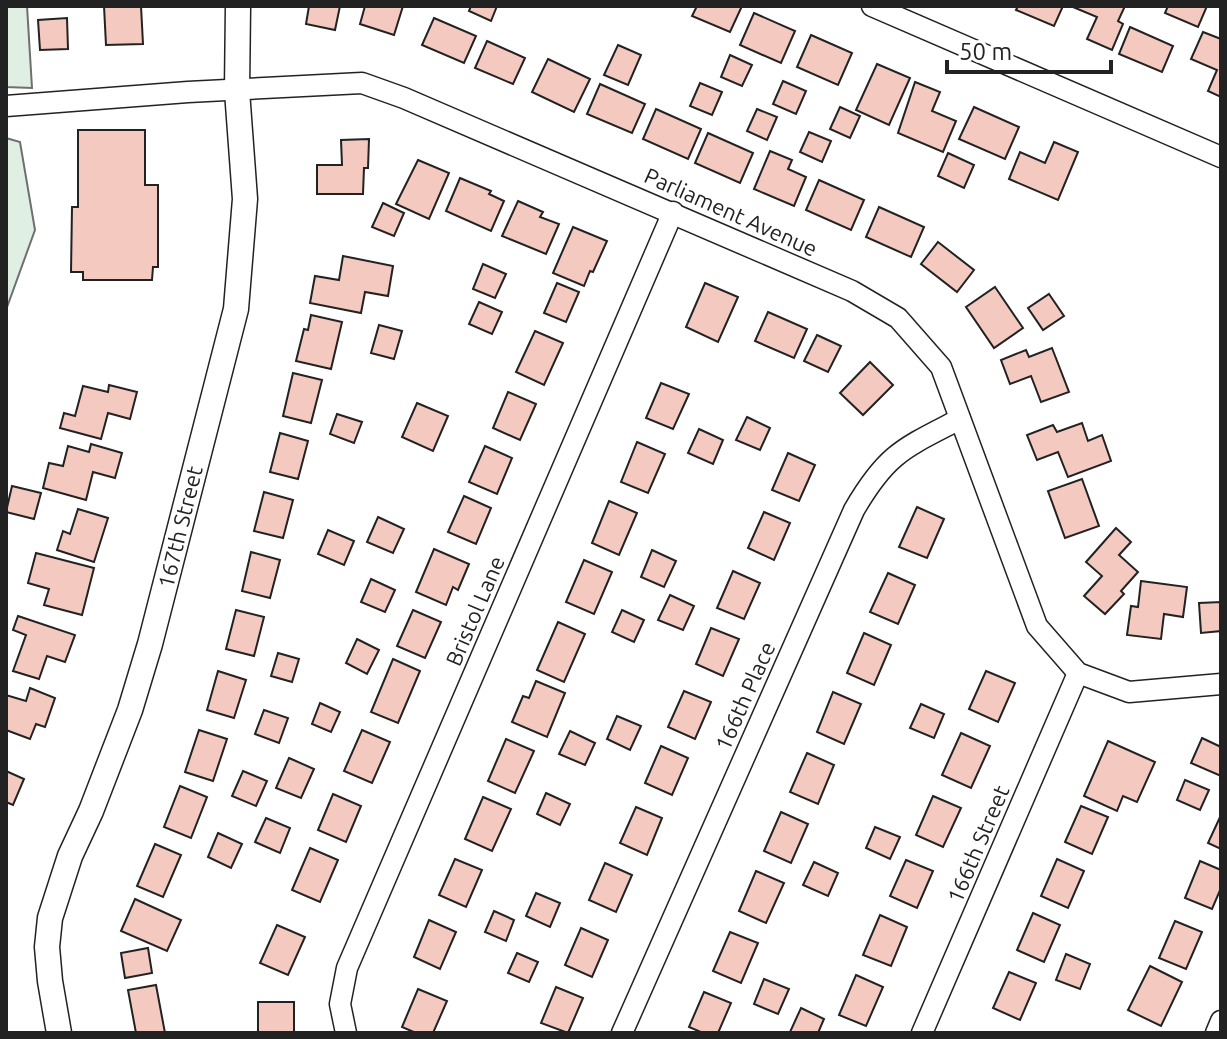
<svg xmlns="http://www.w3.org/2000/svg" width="1227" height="1039" font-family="Ubuntu,sans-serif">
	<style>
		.green { fill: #e0efe3; stroke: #6f6f6f; stroke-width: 2 }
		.building { fill: #f3c9c0; stroke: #222; stroke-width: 2 }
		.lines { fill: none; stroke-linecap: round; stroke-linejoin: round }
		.minor-casing { stroke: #222; stroke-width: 23 }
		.tertiary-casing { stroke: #222; stroke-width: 27 }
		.minor { stroke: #fff; stroke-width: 20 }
		.tertiary { stroke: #fff; stroke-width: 24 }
		.labels { text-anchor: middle; stroke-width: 6; stroke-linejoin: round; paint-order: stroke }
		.street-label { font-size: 22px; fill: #222; stroke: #fff }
	</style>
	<rect width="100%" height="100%" fill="#fff"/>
	<!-- green -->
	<g class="green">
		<polygon points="6,6 27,6 32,88 6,87"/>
		<polygon points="6,138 20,142 35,230 6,310"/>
	</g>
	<!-- building -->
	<g class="building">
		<polygon points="104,6 141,6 143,44 106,45"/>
		<polygon points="309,6 340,6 335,30 306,24"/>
		<polygon points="365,6 403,6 394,35 360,24"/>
		<polygon points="471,6 497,6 491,21 469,11"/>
		<polygon points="697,6 742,6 730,32 692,16"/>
		<polygon points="1018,6 1063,6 1054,26 1016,10"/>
		<polygon points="1125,6 1118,21 1123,24 1112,50 1087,39 1097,17 1073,7"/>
		<polygon points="1168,6 1207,6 1198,27 1165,13"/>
		<polygon points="754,13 795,31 781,63 740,45"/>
		<polygon points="67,18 68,49 40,50 38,20"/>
		<polygon points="434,18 476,36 464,63 422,45"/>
		<polygon points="1130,27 1173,46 1162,72 1119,54"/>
		<polygon points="1203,32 1221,39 1221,97 1208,91 1217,70 1191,59"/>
		<polygon points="811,35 852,53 838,85 797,67"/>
		<polygon points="487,41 525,58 513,84 475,68"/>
		<polygon points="618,45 641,55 628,85 604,75"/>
		<polygon points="730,55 752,65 742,86 721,77"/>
		<polygon points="548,59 590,79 574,112 532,92"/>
		<polygon points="877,64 910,78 889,125 856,110"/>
		<polygon points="783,81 806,91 796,114 773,104"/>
		<polygon points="915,82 940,92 932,111 956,121 943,152 898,133"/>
		<polygon points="700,83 722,92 712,115 690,106"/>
		<polygon points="600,84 645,104 632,133 587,114"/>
		<polygon points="840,107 860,116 850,138 830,129"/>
		<polygon points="974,107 1019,127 1005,159 959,139"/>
		<polygon points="656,109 701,129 688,159 643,139"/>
		<polygon points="757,109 777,117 767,140 747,131"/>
		<polygon points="78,130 145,130 145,185 158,185 158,267 153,267 152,280 83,280 83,272 71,272 72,207 78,207"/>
		<polygon points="809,132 831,141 822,162 800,152"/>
		<polygon points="708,133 753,153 740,183 695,163"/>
		<polygon points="369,139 368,168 364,168 363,194 317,194 317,165 342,165 341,140"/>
		<polygon points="1054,142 1078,152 1058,200 1009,179 1020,152 1045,163"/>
		<polygon points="770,151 792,160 788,169 806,177 794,206 754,189"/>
		<polygon points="948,153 974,165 964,188 938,176"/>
		<polygon points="418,160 449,173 429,219 396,204"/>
		<polygon points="460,178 491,191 489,194 504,201 491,231 446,211"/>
		<polygon points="819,180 864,200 851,230 806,210"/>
		<polygon points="518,201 543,212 540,217 559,224 546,254 502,236"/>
		<polygon points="383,203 404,213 394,236 372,227"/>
		<polygon points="879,207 924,227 911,257 866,237"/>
		<polygon points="573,227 607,241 593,272 590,271 584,286 553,273"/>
		<polygon points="938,242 974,270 957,292 921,264"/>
		<polygon points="343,256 393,266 388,296 365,292 361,313 310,303 315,276 339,280"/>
		<polygon points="483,264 506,274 495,298 473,289"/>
		<polygon points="557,283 579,292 566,322 544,313"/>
		<polygon points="705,283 738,297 718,342 686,327"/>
		<polygon points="995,287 1023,328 994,348 966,307"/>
		<polygon points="1049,294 1064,316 1043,330 1028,308"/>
		<polygon points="479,302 502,312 492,334 469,324"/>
		<polygon points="768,312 807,329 794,358 755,341"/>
		<polygon points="311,315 342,322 331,369 296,361 304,329 308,330"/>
		<polygon points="379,325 402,331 394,359 371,353"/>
		<polygon points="535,331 563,343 544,385 516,372"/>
		<polygon points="817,335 841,346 828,372 804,361"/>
		<polygon points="1052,348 1069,392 1041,402 1031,376 1010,384 1001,360 1026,350 1029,357"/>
		<polygon points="870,362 893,385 863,415 840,393"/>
		<polygon points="293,373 322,380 311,423 283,416"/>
		<polygon points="661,383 689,394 673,429 646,418"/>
		<polygon points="109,385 137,392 130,419 108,413 101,439 60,428 64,413 75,416 83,386 108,392"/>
		<polygon points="508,392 536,404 520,440 493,428"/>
		<polygon points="417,403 448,416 433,451 402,437"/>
		<polygon points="337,414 362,422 354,443 330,434"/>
		<polygon points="747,417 770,428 760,450 736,440"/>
		<polygon points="1082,423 1088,441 1102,435 1111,461 1068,477 1058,452 1037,460 1027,435 1053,425 1057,432"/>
		<polygon points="699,429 723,440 713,464 688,453"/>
		<polygon points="280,433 308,441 298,479 270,472"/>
		<polygon points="637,442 665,454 648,493 621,482"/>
		<polygon points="91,444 122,453 115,478 93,472 86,500 43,488 49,463 63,466 68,446 89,452"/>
		<polygon points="485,446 512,458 497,494 469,482"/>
		<polygon points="788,453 815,465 799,501 772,490"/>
		<polygon points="1082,479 1099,526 1065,538 1048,491"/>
		<polygon points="12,486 41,493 34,519 6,512"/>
		<polygon points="264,492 293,500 283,538 254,531"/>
		<polygon points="464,496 491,508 476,544 448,532"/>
		<polygon points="609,501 637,513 619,555 592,543"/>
		<polygon points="917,507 944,519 927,558 899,547"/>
		<polygon points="78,509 108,518 94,562 57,550 63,531 70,534"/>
		<polygon points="764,512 790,523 774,560 748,548"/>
		<polygon points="378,517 404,529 393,553 367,542"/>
		<polygon points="1116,528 1131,542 1119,555 1138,572 1121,591 1124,594 1105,614 1084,596 1102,576 1086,562"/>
		<polygon points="328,530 354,541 344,565 318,554"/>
		<polygon points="434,549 469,564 458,590 453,587 446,605 416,592"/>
		<polygon points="652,550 676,561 664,587 641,577"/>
		<polygon points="251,552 280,560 270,598 242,591"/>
		<polygon points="36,553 94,568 82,615 44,605 49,589 28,583"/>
		<polygon points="584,560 612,572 594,614 566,602"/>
		<polygon points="733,571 760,583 744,619 717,608"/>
		<polygon points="888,573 915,585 898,624 870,612"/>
		<polygon points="371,579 395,590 385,612 361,602"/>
		<polygon points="1141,581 1187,587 1183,617 1164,614 1161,639 1127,635 1131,606 1138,607"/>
		<polygon points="670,595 694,606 683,630 658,620"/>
		<polygon points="1221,602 1221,631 1201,633 1199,603"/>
		<polygon points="236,610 264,617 254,656 226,649"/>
		<polygon points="413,610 441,622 425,658 397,646"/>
		<polygon points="622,610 644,620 634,642 612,632"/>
		<polygon points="18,616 75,635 65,662 47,656 39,679 13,671 26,635 13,630"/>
		<polygon points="558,622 585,634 564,682 537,670"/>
		<polygon points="711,628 739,639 723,676 696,664"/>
		<polygon points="864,633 891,645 874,685 847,673"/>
		<polygon points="357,639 379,650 367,674 346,663"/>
		<polygon points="278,653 299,659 292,682 271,676"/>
		<polygon points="393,659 420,671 398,723 371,712"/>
		<polygon points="218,671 246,680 234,718 207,710"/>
		<polygon points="986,671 1015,683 998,722 969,709"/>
		<polygon points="536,681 565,693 547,737 512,722 523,696 529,698"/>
		<polygon points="30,688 55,698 45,727 36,724 30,739 6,730 6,695 26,701"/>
		<polygon points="684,691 711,702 695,739 668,727"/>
		<polygon points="833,692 861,704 844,744 817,732"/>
		<polygon points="320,703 340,712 331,732 312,724"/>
		<polygon points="921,704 944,714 934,738 910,728"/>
		<polygon points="264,710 288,718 279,743 255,734"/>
		<polygon points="617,716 641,726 630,750 607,739"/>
		<polygon points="199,730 227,739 213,781 185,772"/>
		<polygon points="362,730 390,742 372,783 344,771"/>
		<polygon points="570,731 595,743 585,765 559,754"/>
		<polygon points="961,733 990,746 971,788 942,775"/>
		<polygon points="1202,738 1221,747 1221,776 1191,763"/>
		<polygon points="506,739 534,751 515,793 488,781"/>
		<polygon points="1108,741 1155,762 1137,802 1123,796 1117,811 1084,796"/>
		<polygon points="661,746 688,758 672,795 645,783"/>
		<polygon points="807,753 834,765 818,804 790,792"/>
		<polygon points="289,758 314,769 301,798 276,788"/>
		<polygon points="6,771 24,779 13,805 6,802"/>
		<polygon points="243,771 267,781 256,806 232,796"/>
		<polygon points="1185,780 1209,790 1200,810 1177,800"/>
		<polygon points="180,786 207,797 191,838 164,827"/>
		<polygon points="546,793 570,804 560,825 537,814"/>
		<polygon points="333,794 361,806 346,842 318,830"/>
		<polygon points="933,796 961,808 943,847 916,835"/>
		<polygon points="483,797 511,809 492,851 465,839"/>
		<polygon points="1081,806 1108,817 1092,854 1065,842"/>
		<polygon points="636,807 662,818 647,855 620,843"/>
		<polygon points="781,812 808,824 791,863 764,851"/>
		<polygon points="1221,815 1221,849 1208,843"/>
		<polygon points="266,818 290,828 280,853 255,842"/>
		<polygon points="875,827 900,837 890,859 866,848"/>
		<polygon points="218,833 242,844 231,868 208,857"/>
		<polygon points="155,844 181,855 163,897 137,886"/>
		<polygon points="310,848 338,860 320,902 292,890"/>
		<polygon points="455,859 482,870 466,907 439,895"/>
		<polygon points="1057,859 1084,871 1068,908 1041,896"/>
		<polygon points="906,860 933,871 917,908 890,896"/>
		<polygon points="1200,861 1221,870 1221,888 1212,909 1185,898"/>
		<polygon points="814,862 838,873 828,896 803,885"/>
		<polygon points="605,863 632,875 616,912 589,900"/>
		<polygon points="756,871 784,883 766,923 739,911"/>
		<polygon points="536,893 560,903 550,927 526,916"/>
		<polygon points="135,899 181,920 167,951 121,931"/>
		<polygon points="494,911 514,920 506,941 485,932"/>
		<polygon points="1033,913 1060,925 1044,962 1017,950"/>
		<polygon points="880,915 907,927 891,966 863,955"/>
		<polygon points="429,920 456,932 440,969 414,957"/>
		<polygon points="1175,921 1202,932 1186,969 1159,958"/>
		<polygon points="277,925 305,937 288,975 260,963"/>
		<polygon points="581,928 608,940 592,977 565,965"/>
		<polygon points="730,932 758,943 741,983 713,971"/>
		<polygon points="148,948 152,973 125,978 121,953"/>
		<polygon points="517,953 538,962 529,982 508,973"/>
		<polygon points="1066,954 1090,964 1080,989 1056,980"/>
		<polygon points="1150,966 1182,982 1161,1026 1128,1010"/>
		<polygon points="1009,972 1036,983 1020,1020 993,1008"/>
		<polygon points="856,975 883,987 866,1026 839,1015"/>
		<polygon points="764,979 789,989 778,1014 754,1004"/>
		<polygon points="156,985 165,1033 136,1033 128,990"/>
		<polygon points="556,987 583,998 568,1033 541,1023"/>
		<polygon points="418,989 447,1001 433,1033 416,1033 402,1027"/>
		<polygon points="704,992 731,1003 718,1033 703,1033 689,1027"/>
		<rect x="258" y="1002" width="36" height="31"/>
		<polygon points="801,1008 824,1019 818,1033 790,1032"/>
	</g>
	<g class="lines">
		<defs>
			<g id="minor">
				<polyline points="872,6 1221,157"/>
				<polyline points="6,106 188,92 362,83 404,98 852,291 898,318 941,367 1037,626 1078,673 1129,692 1221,684"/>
				<polyline points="346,1033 340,1004 347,968 673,212"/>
				<path d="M622 1033 854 510C887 453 904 448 960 419"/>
				<polyline points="922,1033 1078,673"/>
				<polyline points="1216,1033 1221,1021"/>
			</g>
			<polyline id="tertiary" points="59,1033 50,981 47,947 50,918 70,856 91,811 130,710 150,644 236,309 245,199 237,91 238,6"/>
		</defs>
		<!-- minor casing -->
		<use href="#minor" class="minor-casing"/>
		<!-- tertiary casing -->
		<use href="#tertiary" class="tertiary-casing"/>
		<!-- minor -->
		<use href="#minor" class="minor"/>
		<!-- tertiary -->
		<use href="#tertiary" class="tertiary"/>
	</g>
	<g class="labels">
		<!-- street labels -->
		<g class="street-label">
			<text transform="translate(731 212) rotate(24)" y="8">Parliament Avenue</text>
			<text transform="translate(180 527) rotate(-76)" y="8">167th Street</text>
			<text transform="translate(475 611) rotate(-67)" y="8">Bristol Lane</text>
			<text transform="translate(745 696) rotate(-66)" y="8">166th Place</text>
			<text transform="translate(978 844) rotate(-67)" y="8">166th Street</text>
		</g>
	</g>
	<!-- border -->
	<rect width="1227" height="1039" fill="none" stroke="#222222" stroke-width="16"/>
	<!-- scale -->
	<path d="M947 60v12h164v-12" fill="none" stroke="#222222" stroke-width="4"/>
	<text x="959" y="60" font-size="24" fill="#222222" stroke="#ffffff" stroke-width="6" paint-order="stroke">50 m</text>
</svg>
